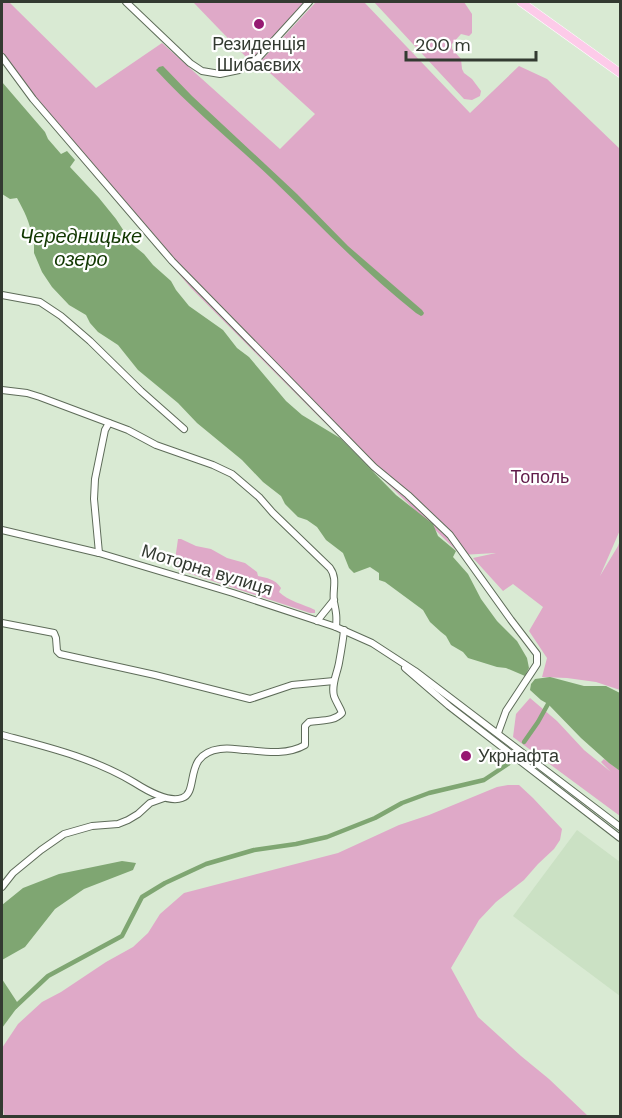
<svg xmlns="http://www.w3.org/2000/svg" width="622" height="1118" font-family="'DM Sans',sans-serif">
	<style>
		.built { fill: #cbe1c4 }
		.green { fill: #dfa9c8 }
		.water { fill: #7fa672 }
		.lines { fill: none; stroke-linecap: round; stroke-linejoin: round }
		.canal { stroke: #7fa672; stroke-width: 4.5 }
		.minor-casing { stroke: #5e6c59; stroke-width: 8 }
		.major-casing { stroke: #fff; stroke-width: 9 }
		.minor { stroke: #fff; stroke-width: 6 }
		.major { stroke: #fdcbe9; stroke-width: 8 }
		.poi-dot { fill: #961972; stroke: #fff; stroke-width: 2 }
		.labels { text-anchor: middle; stroke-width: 4.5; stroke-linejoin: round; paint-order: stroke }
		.poi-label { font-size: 18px; fill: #333a31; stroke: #fff }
		.park-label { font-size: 18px; fill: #611b4a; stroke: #fff }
		.street-label { font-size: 18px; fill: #333a31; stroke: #fff }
		.water-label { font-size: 20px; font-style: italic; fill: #113700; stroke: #fff }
	</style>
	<rect width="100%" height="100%" fill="#d9ead3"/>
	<!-- built -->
	<polygon class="built" points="577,830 620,862 620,996 513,916"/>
	<!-- green -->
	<g class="green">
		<polygon points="2,2 9,2 96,88 162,43 280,149 315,114 259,63 316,2 364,2 470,113 519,66 547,79 620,149 620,530 600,576 618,546 620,540 620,690 596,682 567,678 542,677 547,658 529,631 543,607 513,584 503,591 473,558 496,553 461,555 319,417 191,288 84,164 2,62"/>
		<polygon points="193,2 306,2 251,60 247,58"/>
		<polygon points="374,2 464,2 472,14 472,33 469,36 461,34 452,44 452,49 461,59 462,69 464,73 472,79 481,91 480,96 472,100 464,99"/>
		<path d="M178 539H181L196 546 211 549 227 558 245 563 257 572 258 576C267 578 275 579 281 588L279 592C288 601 303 604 315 610V613H310L179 570 174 567Z"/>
		<polygon points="530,698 557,721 584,750 611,772 601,762 604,759 620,771 620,816 513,737 516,714"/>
		<polygon points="508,785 519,785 533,798 562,829 560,840 554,849 538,864 524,880 496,902 479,920 451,968 478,1017 521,1056 549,1079 588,1116 4,1116 2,1098 2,1048 18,1024 42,1002 61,992 106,962 133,947 148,933 160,914 184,893 338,853 399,825 429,815 497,787"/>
	</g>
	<!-- water -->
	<g class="water">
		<path d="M163 66 192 96 297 194 348 246 422 310 424 313 423 315 421 316 416 313C364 272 319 224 271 178 233 142 192 109 156 70L159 67Z"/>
		<path d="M2 82 45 132 48 139 61 154 67 151 75 160 70 167 99 198 116 219 133 245 144 254 153 265 171 281 176 290 189 306 223 330 237 348 249 357 286 401 302 415 340 438 396 495 433 524 438 536 456 551 453 557 468 574 481 599 497 621 517 641 527 658 529 668 525 676 506 668 497 667 468 658 463 652 451 645 446 636 441 632 430 622 423 610 385 582 379 580V573L370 567 354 573 349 568 343 553 326 540 317 527 307 520 298 517 285 504 281 496 263 482 242 460 197 423 178 403 138 370 118 345 98 332 90 323 86 315 69 305 52 287 42 272 34 253V244L30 240 32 237C30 222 24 211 17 198L10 199 2 194Z"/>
		<polygon points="550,677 584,686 606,686 620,693 620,771 609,763 581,738 548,704 541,700 530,690 531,684 535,679"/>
		<polygon points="122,861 136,863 133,870 84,889 55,909 25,947 2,960 2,905 23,888 59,874"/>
		<polygon points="2,979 19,1005 2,1028"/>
	</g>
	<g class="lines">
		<!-- canal -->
		<g class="canal">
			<polyline points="524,742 538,722 548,704"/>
			<polyline points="15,1007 48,976 122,936 142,897 165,883 206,864 254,850 296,844 327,837 375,818 402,803 429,793 484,780 508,764"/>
		</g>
		<defs>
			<g id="minor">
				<polyline points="126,2 190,63 202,71 220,74 239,70 258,58 309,2"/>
				<polyline points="2,57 33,99 172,261 374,467 408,495 450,535 511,620 537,654 537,664 506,711 498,733"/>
				<polyline points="2,295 40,302 61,316 90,341 141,391 184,429"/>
				<path d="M2 390 27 393 40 397 128 430 156 445 213 465 232 474 259 497 273 513 330 568C338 579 332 590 334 602 336 612 337 616 336 627"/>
				<polyline points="2,530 99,553 233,593 336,627 372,643 415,671 620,827"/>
				<polyline points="99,553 94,499 95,479 105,430 109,423"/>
				<polyline points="317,621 334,600"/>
				<polyline points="2,623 54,633 56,638 57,651 60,654 155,675 250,699 292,685 334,681"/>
				<polyline points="405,668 449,706 620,838"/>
				<path d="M2 735C47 747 94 758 135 783 146 790 169 803 182 798 200 792 182 754 220 749 230 747 238 750 247 750 266 752 288 755 305 745V726L309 722C320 720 334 722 342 713 340 707 336 702 334 696 331 685 337 674 339 663 341 652 343 641 344 630"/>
				<polyline points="2,887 13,873 41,850 64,834 92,826 118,824 128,820 138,814 150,803 164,798"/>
			</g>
			<polyline id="major" points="521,2 620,73"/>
		</defs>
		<!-- minor casing -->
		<use href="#minor" class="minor-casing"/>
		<!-- major casing -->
		<use href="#major" class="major-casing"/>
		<!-- minor -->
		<use href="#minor" class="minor"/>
		<!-- major -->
		<use href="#major" class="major"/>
	</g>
	<!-- markers -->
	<g class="poi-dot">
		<circle cx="259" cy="24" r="6"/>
		<circle cx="466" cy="756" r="6"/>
	</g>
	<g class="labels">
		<!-- poi labels -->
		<g class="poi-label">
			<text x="259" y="50">Резиденція<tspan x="259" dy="21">Шибаєвих</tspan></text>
			<text x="478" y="762" text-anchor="start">Укрнафта</text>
		</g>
		<!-- park labels -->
		<g class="park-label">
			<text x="540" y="483">Тополь</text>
		</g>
		<!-- street labels -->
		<g class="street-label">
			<text transform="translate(207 570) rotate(17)" y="6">Моторна вулиця</text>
		</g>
		<!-- water labels -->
		<g class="water-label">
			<text x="81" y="243">Чередницьке<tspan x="81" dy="23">озеро</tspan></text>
		</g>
	</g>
	<!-- border -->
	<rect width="622" height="1118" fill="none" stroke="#333a31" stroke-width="6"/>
	<!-- scale -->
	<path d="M406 51v9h130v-9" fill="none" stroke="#333a31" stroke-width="3"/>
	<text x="415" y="51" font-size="18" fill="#333a31" stroke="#ffffff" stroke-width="4.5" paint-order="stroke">200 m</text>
</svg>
